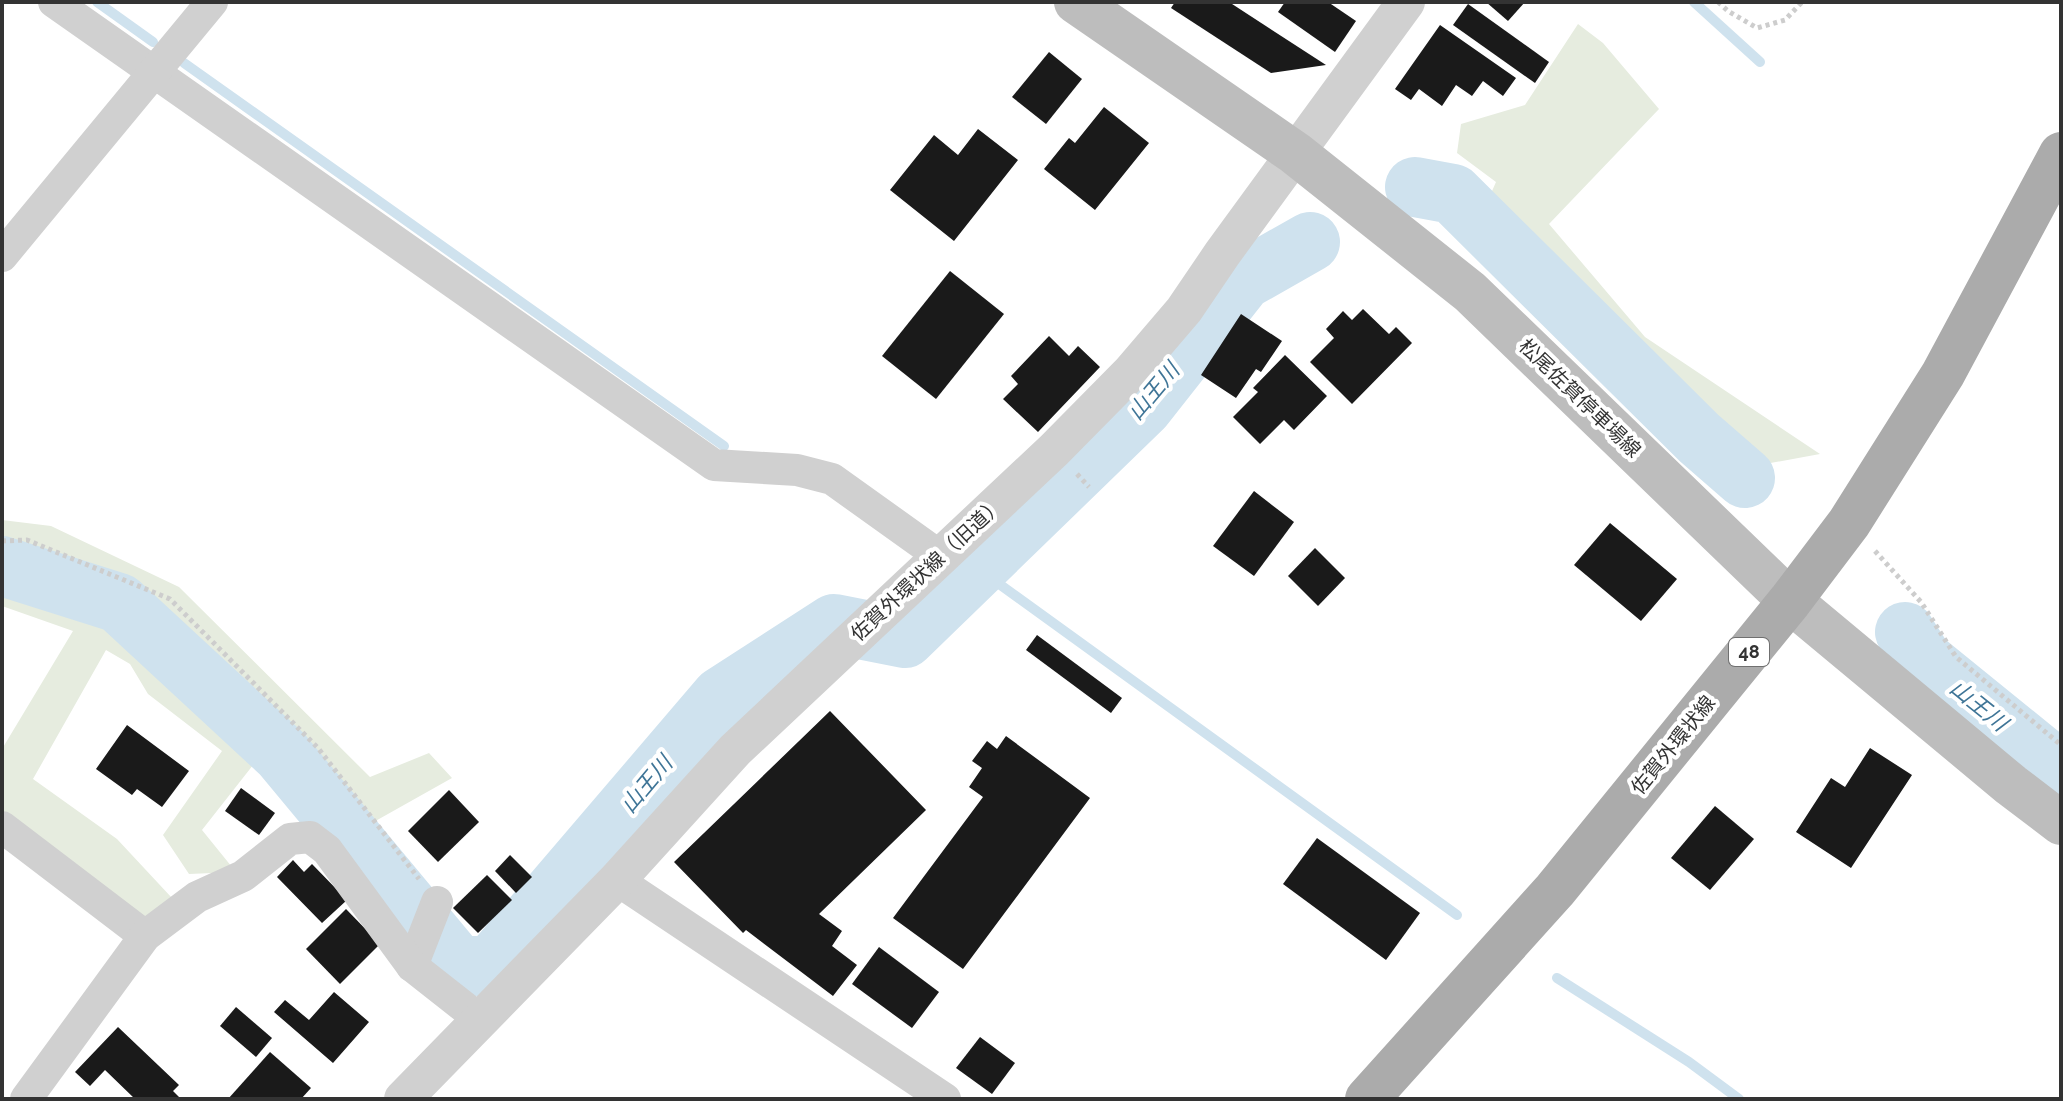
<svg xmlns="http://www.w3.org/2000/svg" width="2063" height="1101" font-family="Raleway,'Noto Sans JP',sans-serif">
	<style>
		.green { fill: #e6ecdf }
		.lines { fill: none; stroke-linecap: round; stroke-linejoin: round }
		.stream { stroke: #cfe2ee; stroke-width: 10 }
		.river { stroke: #cfe2ee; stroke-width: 60 }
		.building { fill: #1a1a1a }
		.path { stroke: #cdcdcd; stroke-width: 5; stroke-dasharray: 4 4; stroke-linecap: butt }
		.minor { stroke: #d0d0d0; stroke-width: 32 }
		.tertiary { stroke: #d0d0d0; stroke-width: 38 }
		.secondary { stroke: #bdbdbd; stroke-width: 44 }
		.primary { stroke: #ababab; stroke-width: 44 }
		.labels { text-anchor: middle; stroke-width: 8; stroke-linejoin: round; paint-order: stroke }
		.shield { fill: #fff; stroke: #707070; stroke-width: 2 }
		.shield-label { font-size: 18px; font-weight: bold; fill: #333 }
		.street-label { font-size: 20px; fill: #333; stroke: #fff }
		.water-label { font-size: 22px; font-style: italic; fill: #3f7597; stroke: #fff }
	</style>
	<rect width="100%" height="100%" fill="#fff"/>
	<!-- green -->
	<g class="green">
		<polygon points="1578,24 1603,43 1659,109 1549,224 1645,337 1820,454 1765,464 1651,373 1485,207 1496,182 1457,153 1461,124 1525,105"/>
		<polygon points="2,520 51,526 179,587 370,777 429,753 452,778 363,828 203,646 136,600 13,551 2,551"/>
		<polygon points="2,579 113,616 164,661 257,760 202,830 236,872 189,874 163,835 222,751 148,694 130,664 106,650 33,779 117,839 172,898 144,921 2,810 2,749 73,631 2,606"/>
	</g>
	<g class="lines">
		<!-- stream -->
		<g class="stream">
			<polyline points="97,2 153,42"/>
			<polyline points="1694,2 1760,62"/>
			<polyline points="184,63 724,446"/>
			<polyline points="977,568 1457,915"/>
			<polyline points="1557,978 1689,1062 1739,1099"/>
		</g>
		<!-- river -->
		<g class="river">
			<polyline points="1415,187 1453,194 1699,438 1745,478"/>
			<polyline points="2,566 119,603 282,754 459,967 492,965 721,697 834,624 905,638 1143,407 1243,280 1310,242"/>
			<polyline points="1905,632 1923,660 2061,772"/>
		</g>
	</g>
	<!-- building -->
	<g class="building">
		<polygon points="1175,2 1229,2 1326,65 1271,73 1171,8"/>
		<polygon points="1285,2 1328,2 1356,21 1335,52 1278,12"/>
		<polygon points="1486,2 1525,2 1508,21"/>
		<polygon points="1468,4 1549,62 1535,83 1453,25"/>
		<polygon points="1440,25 1516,78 1503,96 1483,81 1472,96 1456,85 1442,106 1419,89 1411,100 1395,89"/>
		<polygon points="1049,52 1082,79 1046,124 1012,97"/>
		<polygon points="1104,107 1149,143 1095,210 1044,169 1069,138 1075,143"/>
		<polygon points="978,129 1018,160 954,241 890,190 934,135 958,155"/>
		<polygon points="950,271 1004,314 936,399 882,356"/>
		<polygon points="1363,309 1389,334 1396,327 1412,343 1352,404 1310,362 1334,338 1326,329 1343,311 1352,320"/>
		<polygon points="1241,314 1282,341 1261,372 1256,369 1236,398 1201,375"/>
		<polygon points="1049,336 1069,356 1078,346 1100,367 1038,432 1003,399 1018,384 1011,376"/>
		<polygon points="1285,355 1327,396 1294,430 1284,420 1260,444 1233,417 1258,392 1253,388"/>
		<polygon points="1254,491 1294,522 1254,576 1213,546"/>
		<polygon points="1610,523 1677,579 1641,621 1574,565"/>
		<polygon points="1315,548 1345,578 1318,606 1288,576"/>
		<polygon points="1037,635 1122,698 1111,713 1026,650"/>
		<polygon points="830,711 926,810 819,914 842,931 832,946 857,965 833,996 746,930 743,933 674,862"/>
		<polygon points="127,725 189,771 162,807 137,789 132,795 96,769"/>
		<polygon points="1006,736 1090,798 963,969 893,918 983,797 969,787 982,768 972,761 987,741 997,749"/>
		<polygon points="1870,748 1912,775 1851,868 1796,832 1831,778 1845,787"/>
		<polygon points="241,788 275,813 259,835 225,811"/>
		<polygon points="449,790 479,822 438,862 408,831"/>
		<polygon points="1715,806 1754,839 1710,890 1671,858"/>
		<polygon points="1317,838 1420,913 1386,960 1283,884"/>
		<polygon points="510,855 532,877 516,893 495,871"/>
		<polygon points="293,860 304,872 312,864 347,900 322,923 277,877"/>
		<polygon points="487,875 512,900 478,933 453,908"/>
		<polygon points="346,909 380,944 340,984 306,949"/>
		<polygon points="879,947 939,992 912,1028 852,984"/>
		<polygon points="334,992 369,1022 333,1063 274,1012 285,1000 309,1020"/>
		<polygon points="236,1007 272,1038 256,1057 220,1026"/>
		<polygon points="118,1027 179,1085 173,1091 181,1099 135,1099 105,1070 90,1086 75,1072"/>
		<polygon points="980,1037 1015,1063 992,1094 956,1068"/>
		<polygon points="270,1052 311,1088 301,1099 228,1099"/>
	</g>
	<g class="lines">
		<!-- path -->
		<g class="path">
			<polyline points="1718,2 1728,11 1757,28 1785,20 1802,2"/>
			<polyline points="1077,474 1089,487"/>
			<polyline points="2,541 27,540 170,599 318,748 419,879"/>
			<polyline points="1875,551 1921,602 1956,657 2061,745"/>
		</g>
		<!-- minor -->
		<g class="minor">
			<polyline points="54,2 714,465 797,470 832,479 941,557"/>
			<polyline points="2,256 212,2"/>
			<polyline points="2,827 145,936"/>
			<polyline points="617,880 945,1099"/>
			<polyline points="412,966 437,902"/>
			<polyline points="26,1099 145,936 197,897 243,876 290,839 310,837 327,850 412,966 482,1021"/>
		</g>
		<!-- tertiary -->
		<polyline class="tertiary" points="403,1099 617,880 735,750 1054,450 1131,372 1184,310 1222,254 1406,2"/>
		<!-- secondary -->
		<polyline class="secondary" points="1076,2 1295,153 1470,292 1790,601 2011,785 2061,823"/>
		<!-- primary -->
		<polyline class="primary" points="1367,1099 1555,890 1790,601 1849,523 1943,374 2061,154"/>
	</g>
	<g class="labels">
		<!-- shield labels -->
		<rect class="shield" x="1729" y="638" width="40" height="28" rx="6"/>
		<g class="shield-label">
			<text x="1749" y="658">48</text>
		</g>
		<!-- street labels -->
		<g class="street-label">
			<text transform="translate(1580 398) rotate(44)" y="7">松尾佐賀停車場線</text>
			<text transform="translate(927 569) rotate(-43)" y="7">佐賀外環状線（旧道）</text>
			<text transform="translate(1673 745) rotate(-51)" y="7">佐賀外環状線</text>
		</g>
		<!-- water labels -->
		<g class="water-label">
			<text transform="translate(1153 391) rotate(-50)" y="8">山王川</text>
			<text transform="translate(1979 705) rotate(39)" y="8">山王川</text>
			<text transform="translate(646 784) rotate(-50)" y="8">山王川</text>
		</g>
	</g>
	<!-- border -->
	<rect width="2063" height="1101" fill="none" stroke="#333333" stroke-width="8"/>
</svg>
